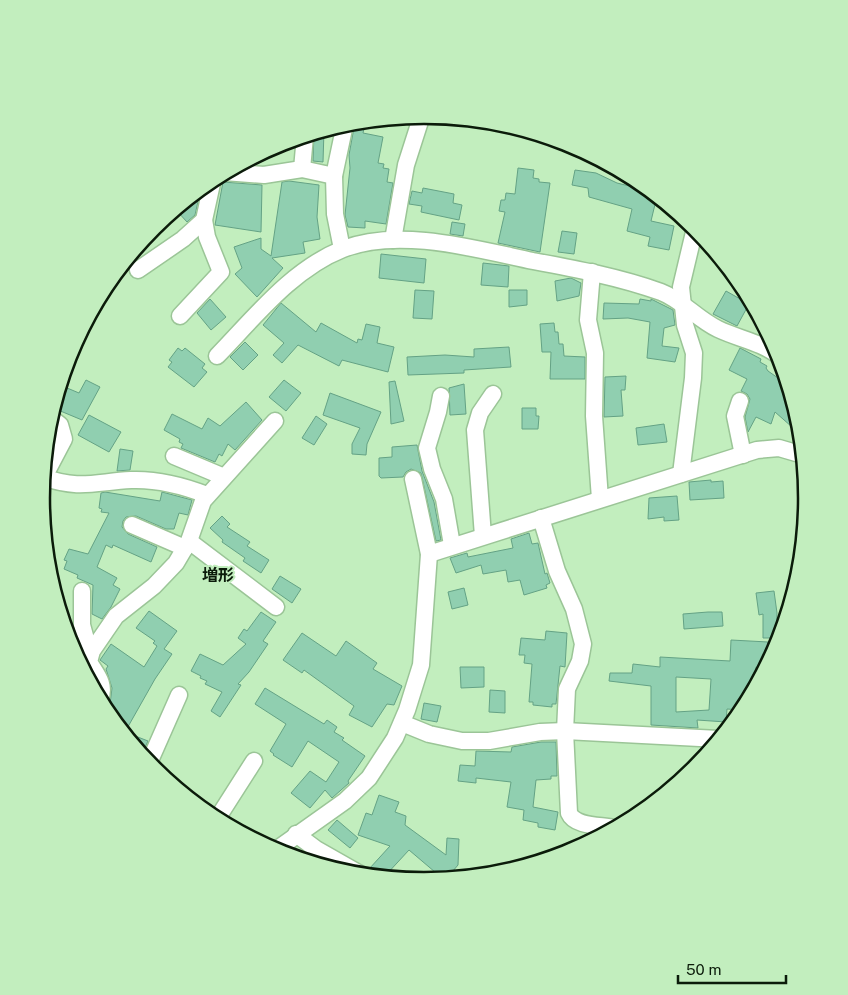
<svg xmlns="http://www.w3.org/2000/svg" width="848" height="995" font-family="'Public Sans','Noto Sans JP',sans-serif">
	<style>
		.building { fill: #90cfb0; stroke: #64a285; fill-rule: evenodd }
		.lines { fill: none; stroke-linecap: round; stroke-linejoin: round }
		.minor-casing { stroke: #9bc597; stroke-width: 19 }
		.minor { stroke: #fff; stroke-width: 16 }
		.labels { text-anchor: middle; stroke-width: 4; stroke-linejoin: round; paint-order: stroke }
		.quarter-label { font-size: 16px; font-weight: bold; fill: #0b1b0a; stroke: #c2eebe }
		.rim { fill: none; stroke: #0b1b0a; stroke-width: 2.5 }
	</style>
	<rect width="100%" height="100%" fill="#c2eebe"/>
	<!-- building -->
	<g class="building">
		<polygon points="366,120 363,133 383,137 378,163 384,164 383,168 389,169 387,182 393,183 386,224 365,221 365,228 348,227 345,215 350,168 349,155 355,122"/>
		<polygon points="324,130 323,162 313,161 314,133"/>
		<polygon points="518,168 534,170 533,178 539,179 539,182 550,183 540,252 498,243 505,212 499,211 501,200 505,200 506,193 515,194"/>
		<polygon points="575,170 596,173 617,183 650,191 657,196 651,221 674,226 669,250 648,246 650,237 627,231 632,209 589,197 588,188 572,185"/>
		<polygon points="289,181 319,185 317,217 320,239 303,242 305,253 272,258 283,268 257,297 235,274 242,268 234,247 261,238 261,249 271,256 282,182"/>
		<polygon points="223,182 262,185 261,232 215,225"/>
		<polygon points="201,188 195,215 187,222 177,211"/>
		<polygon points="423,188 454,194 453,203 462,205 459,220 421,212 422,206 409,204 412,191 422,193"/>
		<polygon points="452,222 465,224 463,236 450,234"/>
		<polygon points="562,231 577,233 574,254 558,252"/>
		<polygon points="381,254 426,259 424,283 379,278"/>
		<polygon points="483,263 509,266 508,287 481,285"/>
		<polygon points="571,278 581,283 579,296 557,301 555,281"/>
		<polygon points="415,290 434,291 432,319 413,318"/>
		<polygon points="509,290 527,290 527,305 509,307"/>
		<polygon points="726,291 749,304 737,326 713,314"/>
		<polygon points="210,299 226,317 211,330 197,313"/>
		<polygon points="640,299 651,301 651,299 673,310 675,325 664,328 662,346 679,348 675,362 647,358 650,322 628,318 603,319 604,303 639,304"/>
		<polygon points="281,303 316,332 321,323 357,343 358,339 362,340 366,324 380,327 377,343 394,347 388,372 342,360 339,366 298,345 282,363 273,355 284,343 263,325"/>
		<polygon points="554,323 555,332 558,332 559,344 563,344 564,356 585,357 585,379 550,379 551,352 542,352 540,324"/>
		<polygon points="245,342 258,355 243,370 230,357"/>
		<polygon points="509,347 511,367 464,370 464,373 408,375 407,357 445,355 474,357 474,349"/>
		<polygon points="178,348 182,351 185,348 205,364 202,368 207,372 194,387 168,367 172,362 169,360"/>
		<polygon points="740,348 761,359 760,362 767,366 766,368 768,371 788,385 800,434 775,412 771,424 756,417 748,432 745,417 750,399 747,394 741,391 747,379 729,370"/>
		<polygon points="626,376 625,390 621,390 623,416 604,417 605,377"/>
		<polygon points="86,380 100,387 82,420 58,410 59,406 54,404 60,385 79,393"/>
		<polygon points="284,380 301,393 286,411 269,397"/>
		<polygon points="395,381 404,421 391,424 389,382"/>
		<polygon points="464,384 466,414 450,415 449,388"/>
		<polygon points="330,393 381,412 367,444 366,455 352,454 352,444 360,428 323,415"/>
		<polygon points="246,402 262,420 235,450 228,444 222,456 219,454 215,462 181,448 183,444 179,442 180,439 164,430 172,414 202,429 208,418 220,426"/>
		<polygon points="522,408 536,408 536,416 539,416 538,429 522,429"/>
		<polygon points="89,415 121,432 109,452 78,435"/>
		<polygon points="316,416 327,424 314,445 302,438"/>
		<polygon points="664,424 667,442 638,445 636,428"/>
		<polygon points="417,445 422,471 434,502 441,540 436,541 421,473 411,469 406,472 403,477 381,478 379,476 379,458 392,457 392,447"/>
		<polygon points="120,449 133,451 130,470 117,471"/>
		<polygon points="711,480 711,482 723,481 724,498 690,500 689,482"/>
		<polygon points="105,492 160,501 162,492 192,500 188,515 179,513 174,529 166,529 136,516 126,517 123,521 122,527 128,534 157,547 151,562 113,545 112,548 106,545 97,567 117,578 113,585 120,589 111,607 102,619 92,614 93,585 77,578 78,575 64,569 67,561 64,560 69,549 88,554 109,513 101,512 102,509 99,508 101,493"/>
		<polygon points="677,496 679,520 664,521 664,517 648,519 649,498"/>
		<polygon points="222,516 230,524 227,527 250,542 247,546 269,560 261,573 243,561 245,558 222,542 223,540 210,528"/>
		<polygon points="529,533 532,544 538,543 545,574 547,573 550,583 546,585 547,588 524,595 520,580 508,582 506,570 483,574 481,565 456,573 450,558 467,553 468,557 513,548 511,539"/>
		<polygon points="280,576 301,589 292,603 272,589"/>
		<polygon points="464,588 468,605 452,609 448,592"/>
		<polygon points="774,591 777,613 776,638 763,638 763,614 759,615 756,593"/>
		<polygon points="149,611 177,631 164,649 172,654 155,679 125,732 148,741 142,754 106,711 110,704 112,688 106,669 108,666 100,660 111,644 144,667 157,646 153,643 155,641 136,628"/>
		<polygon points="261,612 276,622 263,641 268,644 249,672 238,684 241,685 220,717 211,711 222,692 205,684 207,681 200,678 201,676 191,671 200,654 223,665 246,644 238,638 244,629 247,631"/>
		<polygon points="708,612 722,612 723,626 684,629 683,614"/>
		<polygon points="546,631 567,633 565,667 560,666 556,704 552,704 552,707 533,705 533,702 529,702 532,664 524,663 525,655 519,655 521,638 545,640"/>
		<polygon points="302,633 336,656 346,641 377,663 373,669 402,686 394,705 387,704 372,727 349,715 354,706 304,670 302,673 283,660"/>
		<path d="M731 640 768 642 767 664 765 668 756 667 755 685 742 710 727 709 726 722 697 720 698 728 651 725V686L609 681 610 673H632L633 664 660 667V657L730 661ZM676 677 711 679 709 710 676 712Z"/>
		<polygon points="460,667 484,667 484,687 461,688"/>
		<polygon points="265,688 324,724 327,720 337,727 334,732 344,738 342,740 365,756 348,781 349,783 332,798 325,790 310,808 291,793 310,771 326,782 339,762 308,741 292,767 273,755 274,754 270,751 286,724 255,704"/>
		<polygon points="490,690 505,691 505,713 489,712"/>
		<polygon points="424,703 441,706 437,722 421,719"/>
		<polygon points="541,742 556,742 557,776 551,776 551,779 536,780 533,807 558,812 555,830 538,827 538,823 523,820 524,810 507,807 511,782 476,778 476,783 458,781 460,765 475,766 476,751 511,752 512,747"/>
		<polygon points="379,795 399,802 395,812 406,816 405,825 446,855 447,838 459,839 458,865 447,878 442,878 409,850 385,876 370,875 369,869 390,846 358,835 366,813 372,815"/>
		<polygon points="337,820 358,838 350,848 328,830"/>
	</g>
	<g class="lines">
		<defs>
			<g id="minor">
				<polyline points="302,169 305,136"/>
				<polyline points="224,172 264,175 302,169 334,176 335,214 342,249"/>
				<polyline points="334,176 345,124"/>
				<polyline points="393,240 406,165 422,115"/>
				<polyline points="138,270 183,239 204,220 213,179"/>
				<polyline points="592,272 588,320 595,353 594,416 600,499"/>
				<polyline points="180,316 221,272 207,237 204,220"/>
				<path d="M217 356C254 318 292 269 343 249 399 227 476 249 533 261 576 269 619 277 661 292 682 300 697 319 718 329 739 339 761 342 779 356"/>
				<polyline points="441,396 438,412 427,448 432,469 444,499 452,545"/>
				<polyline points="740,401 735,416 743,455"/>
				<polyline points="174,456 224,477"/>
				<polyline points="681,474 693,378 694,353 685,325 681,287 695,228"/>
				<path d="M43 477C79 490 95 482 131 480 156 479 184 486 207 495"/>
				<polyline points="44,477 64,439 60,425 50,417"/>
				<path d="M541 518 557 571 574 609 583 644 580 661 567 689 565 731 569 813C575 827 601 825 614 828"/>
				<polyline points="132,525 185,548"/>
				<polyline points="483,536 475,430 480,413 493,394"/>
				<polyline points="189,541 276,607"/>
				<polyline points="429,554 757,450 779,448 803,455"/>
				<polyline points="82,591 82,625 90,654"/>
				<path d="M100 700C106 684 97 675 89 662L92 651 116 616 154 586 176 563 189 541 203 501 275 421"/>
				<polyline points="402,723 429,734 462,741 489,741 540,732 565,731 719,739"/>
				<polyline points="149,763 179,695"/>
				<polyline points="217,819 254,761"/>
				<polyline points="296,834 316,849 360,874"/>
				<polyline points="276,850 345,801 369,778 395,738 407,710 421,665 429,554 413,479"/>
			</g>
		</defs>
		<!-- minor casing -->
		<use href="#minor" class="minor-casing"/>
		<!-- minor -->
		<use href="#minor" class="minor"/>
	</g>
	<g class="labels">
		<!-- quarter labels -->
		<g class="quarter-label">
			<text x="218" y="581">増形</text>
		</g>
	</g>
	<!-- crop -->
	<path d="M0 0H848V995H0ZM50 498a374 374 0 1 1 748 0a374 374 0 1 1-748 0Z" fill="#c2eebe" fill-rule="evenodd"/>
	<path class="rim" d="M50 498a374 374 0 1 1 748 0a374 374 0 1 1-748 0Z"/>
	<!-- scale -->
	<path d="M678 975v8h108v-8" fill="none" stroke="#0b1b0a" stroke-width="2.5"/>
	<text x="686" y="975" font-size="15" fill="#0b1b0a" stroke="#c2eebe" stroke-width="4" paint-order="stroke">50 m</text>
</svg>
